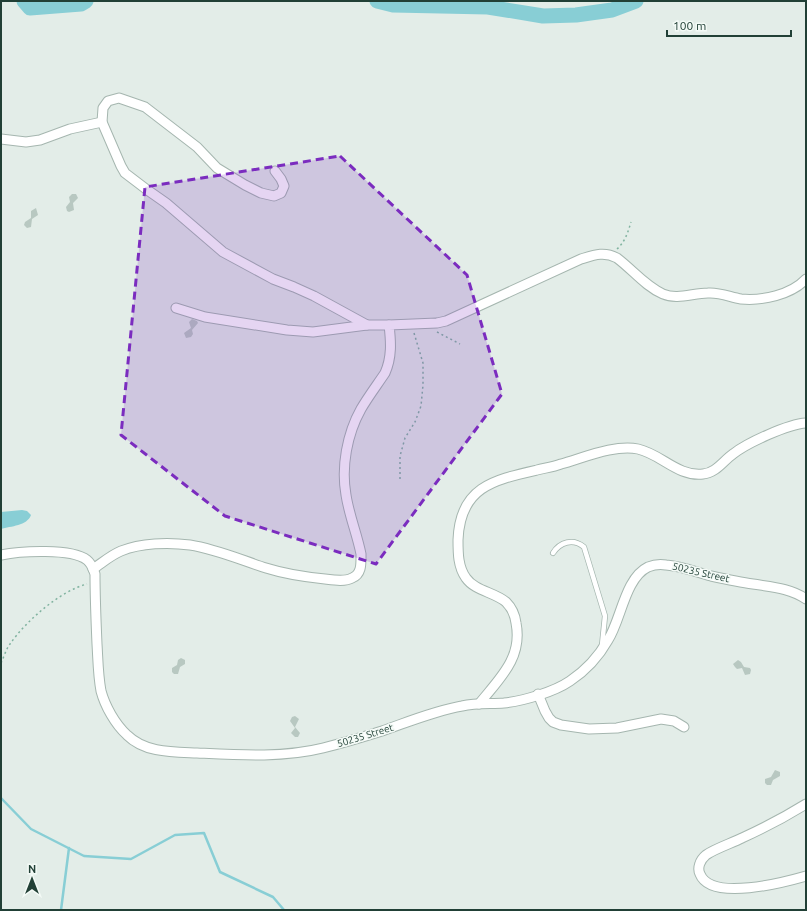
<svg xmlns="http://www.w3.org/2000/svg" width="807" height="911" font-family="Ubuntu,sans-serif">
	<style>
		.water { fill: #88ced5 }
		.lines { fill: none; stroke-linecap: round; stroke-linejoin: round }
		.stream { stroke: #88ced5; stroke-width: 2.5 }
		.river { stroke: #88ced5; stroke-width: 15 }
		.building { fill: #b8c8c1 }
		.lane-casing { stroke: #a5b6af; stroke-width: 6 }
		.street-casing { stroke: #a5b6af; stroke-width: 11 }
		.path { stroke: #81b3a0; stroke-width: 1.5; stroke-dasharray: 2 3; stroke-linecap: butt }
		.lane { stroke: #fff; stroke-width: 4.5 }
		.street { stroke: #fff; stroke-width: 9 }
		.marked { fill: #7b2cbf; fill-opacity: 0.2; stroke: #7b2cbf; stroke-width: 3; stroke-dasharray: 8 5; stroke-linejoin: round }
		.labels { text-anchor: middle; stroke-width: 3; stroke-linejoin: round; paint-order: stroke }
		.street-label { font-size: 10px; fill: #214036; stroke: #f3faf6 }
	</style>
	<rect width="100%" height="100%" fill="#e3ede8"/>
	<!-- water -->
	<path class="water" d="M22 510 27 511 31 515C27 526 11 526 1 529V512Z"/>
	<g class="lines">
		<!-- stream -->
		<g class="stream">
			<polyline points="1,798 31,829 84,856 131,859 175,835 204,833 220,872 273,897 284,910"/>
			<polyline points="61,910 69,848"/>
		</g>
		<!-- river -->
		<g class="river">
			<polyline points="24,1 30,8 81,4 86,1"/>
			<polyline points="377,1 393,5 488,7 543,16 576,15 612,10 636,1"/>
		</g>
	</g>
	<!-- building -->
	<g class="building">
		<polygon points="72,194 76,194 78,198 73,203 74,210 69,212 67,211 66,207 70,202 69,197"/>
		<polygon points="36,208 38,215 32,219 31,227 27,228 24,225 25,222 31,218 31,211"/>
		<polygon points="192,319 197,321 198,323 192,330 193,334 191,337 186,338 184,333 191,328 189,322"/>
		<polygon points="181,658 185,660 185,664 180,667 178,674 174,674 172,672 172,668 177,665 178,660"/>
		<polygon points="738,660 741,662 744,667 750,668 751,670 750,674 745,675 742,668 737,669 735,667 733,664"/>
		<polygon points="295,716 299,719 295,727 300,733 298,737 295,737 291,733 295,728 290,721 292,717"/>
		<polygon points="775,770 780,772 780,776 773,780 771,785 767,785 765,783 765,779 771,777"/>
	</g>
	<g class="lines">
		<defs>
			<path id="lane" d="M553 553C560 542 573 538 584 547L605 616 602 645"/>
			<g id="street">
				<polyline points="1,139 26,142 40,140 70,129 102,122"/>
				<polyline points="275,171 281,179 284,186 281,193 274,196 261,193 245,185 217,168 197,147 145,107 119,98 108,101 103,108 102,122 121,166 125,173 146,189 166,203 223,252 273,279 294,287 314,296 367,325"/>
				<polyline points="176,308 205,317 287,330 313,332 367,325 389,325"/>
				<path d="M1 555C20 551 72 548 87 560 92 564 93 569 95 574 95 597 96 621 97 644 98 660 98 675 101 691 105 706 115 724 127 735 145 753 173 752 197 753 238 755 283 758 323 748 343 743 363 737 382 731 408 722 434 711 462 706 476 703 490 704 504 703 523 701 554 692 570 681 585 671 599 656 608 640 621 620 625 578 648 567 653 565 660 564 666 565 681 566 696 572 711 576 725 579 739 582 753 584 771 587 790 588 806 599"/>
				<path d="M93 569C102 563 111 555 121 551 141 543 168 542 190 545 216 549 241 560 266 568 285 574 305 577 325 579 333 580 345 582 352 578 362 574 361 563 361 554 357 534 349 515 346 495 341 467 347 434 361 409 368 397 377 385 385 373 392 357 391 342 389 325L437 323 446 321 581 259C594 255 604 251 617 258 633 270 645 286 663 294 677 300 693 293 708 293 719 292 730 297 741 299 762 301 791 295 806 279"/>
				<polyline points="538,694 545,711 549,718 553,722 561,725 589,729 617,728 661,719 674,721 684,727"/>
				<path d="M479 704C499 679 523 658 516 623 515 615 512 608 506 602 494 592 475 591 466 578 458 567 458 553 458 540 460 487 493 480 537 470 545 468 553 467 561 464 583 458 615 444 638 449 661 454 678 477 703 474 716 473 723 461 733 454 747 443 788 424 806 423"/>
				<path d="M806 804C785 817 764 828 742 838 732 843 714 849 706 855 700 860 697 868 700 874 711 902 785 882 806 876"/>
			</g>
		</defs>
		<!-- lane casing -->
		<use href="#lane" class="lane-casing"/>
		<!-- street casing -->
		<use href="#street" class="street-casing"/>
		<!-- path -->
		<g class="path">
			<path d="M617 249C625 242 628 232 631 222"/>
			<polyline points="437,332 460,344"/>
			<polyline points="400,479 400,456 405,438 415,422 421,406 423,385 423,363 414,333"/>
			<path d="M1 663C4 657 6 649 10 644 26 621 60 591 87 584"/>
		</g>
		<!-- lane -->
		<use href="#lane" class="lane"/>
		<!-- street -->
		<use href="#street" class="street"/>
	</g>
	<!-- marked area -->
	<path class="marked" d="M340 156 467 275 502 394 376 564 225 516 121 435 145 187Z"/>
	<g class="labels">
		<!-- street labels -->
		<g class="street-label">
			<text transform="translate(701 572) rotate(13)" y="4">50235 Street</text>
			<text transform="translate(365 735) rotate(-17)" y="4">50235 Street</text>
		</g>
	</g>
	<!-- border -->
	<rect width="807" height="911" fill="none" stroke="#214036" stroke-width="4"/>
	<!-- north arrow -->
	<g transform="translate(32 879)" stroke="#f3faf6" stroke-width="3" paint-order="stroke">
	<path d="M0-3L7 15L0 10L-7 15Z" fill="#214036"/>
	<text y="-6" font-size="11" font-weight="bold" text-anchor="middle" fill="#214036">N</text>
	</g>
	<!-- scale -->
	<path d="M667 30v6h124v-6" fill="none" stroke="#214036" stroke-width="2"/>
	<text x="673" y="30" font-size="12" fill="#214036" stroke="#f3faf6" stroke-width="3" paint-order="stroke">100 m</text>
</svg>
